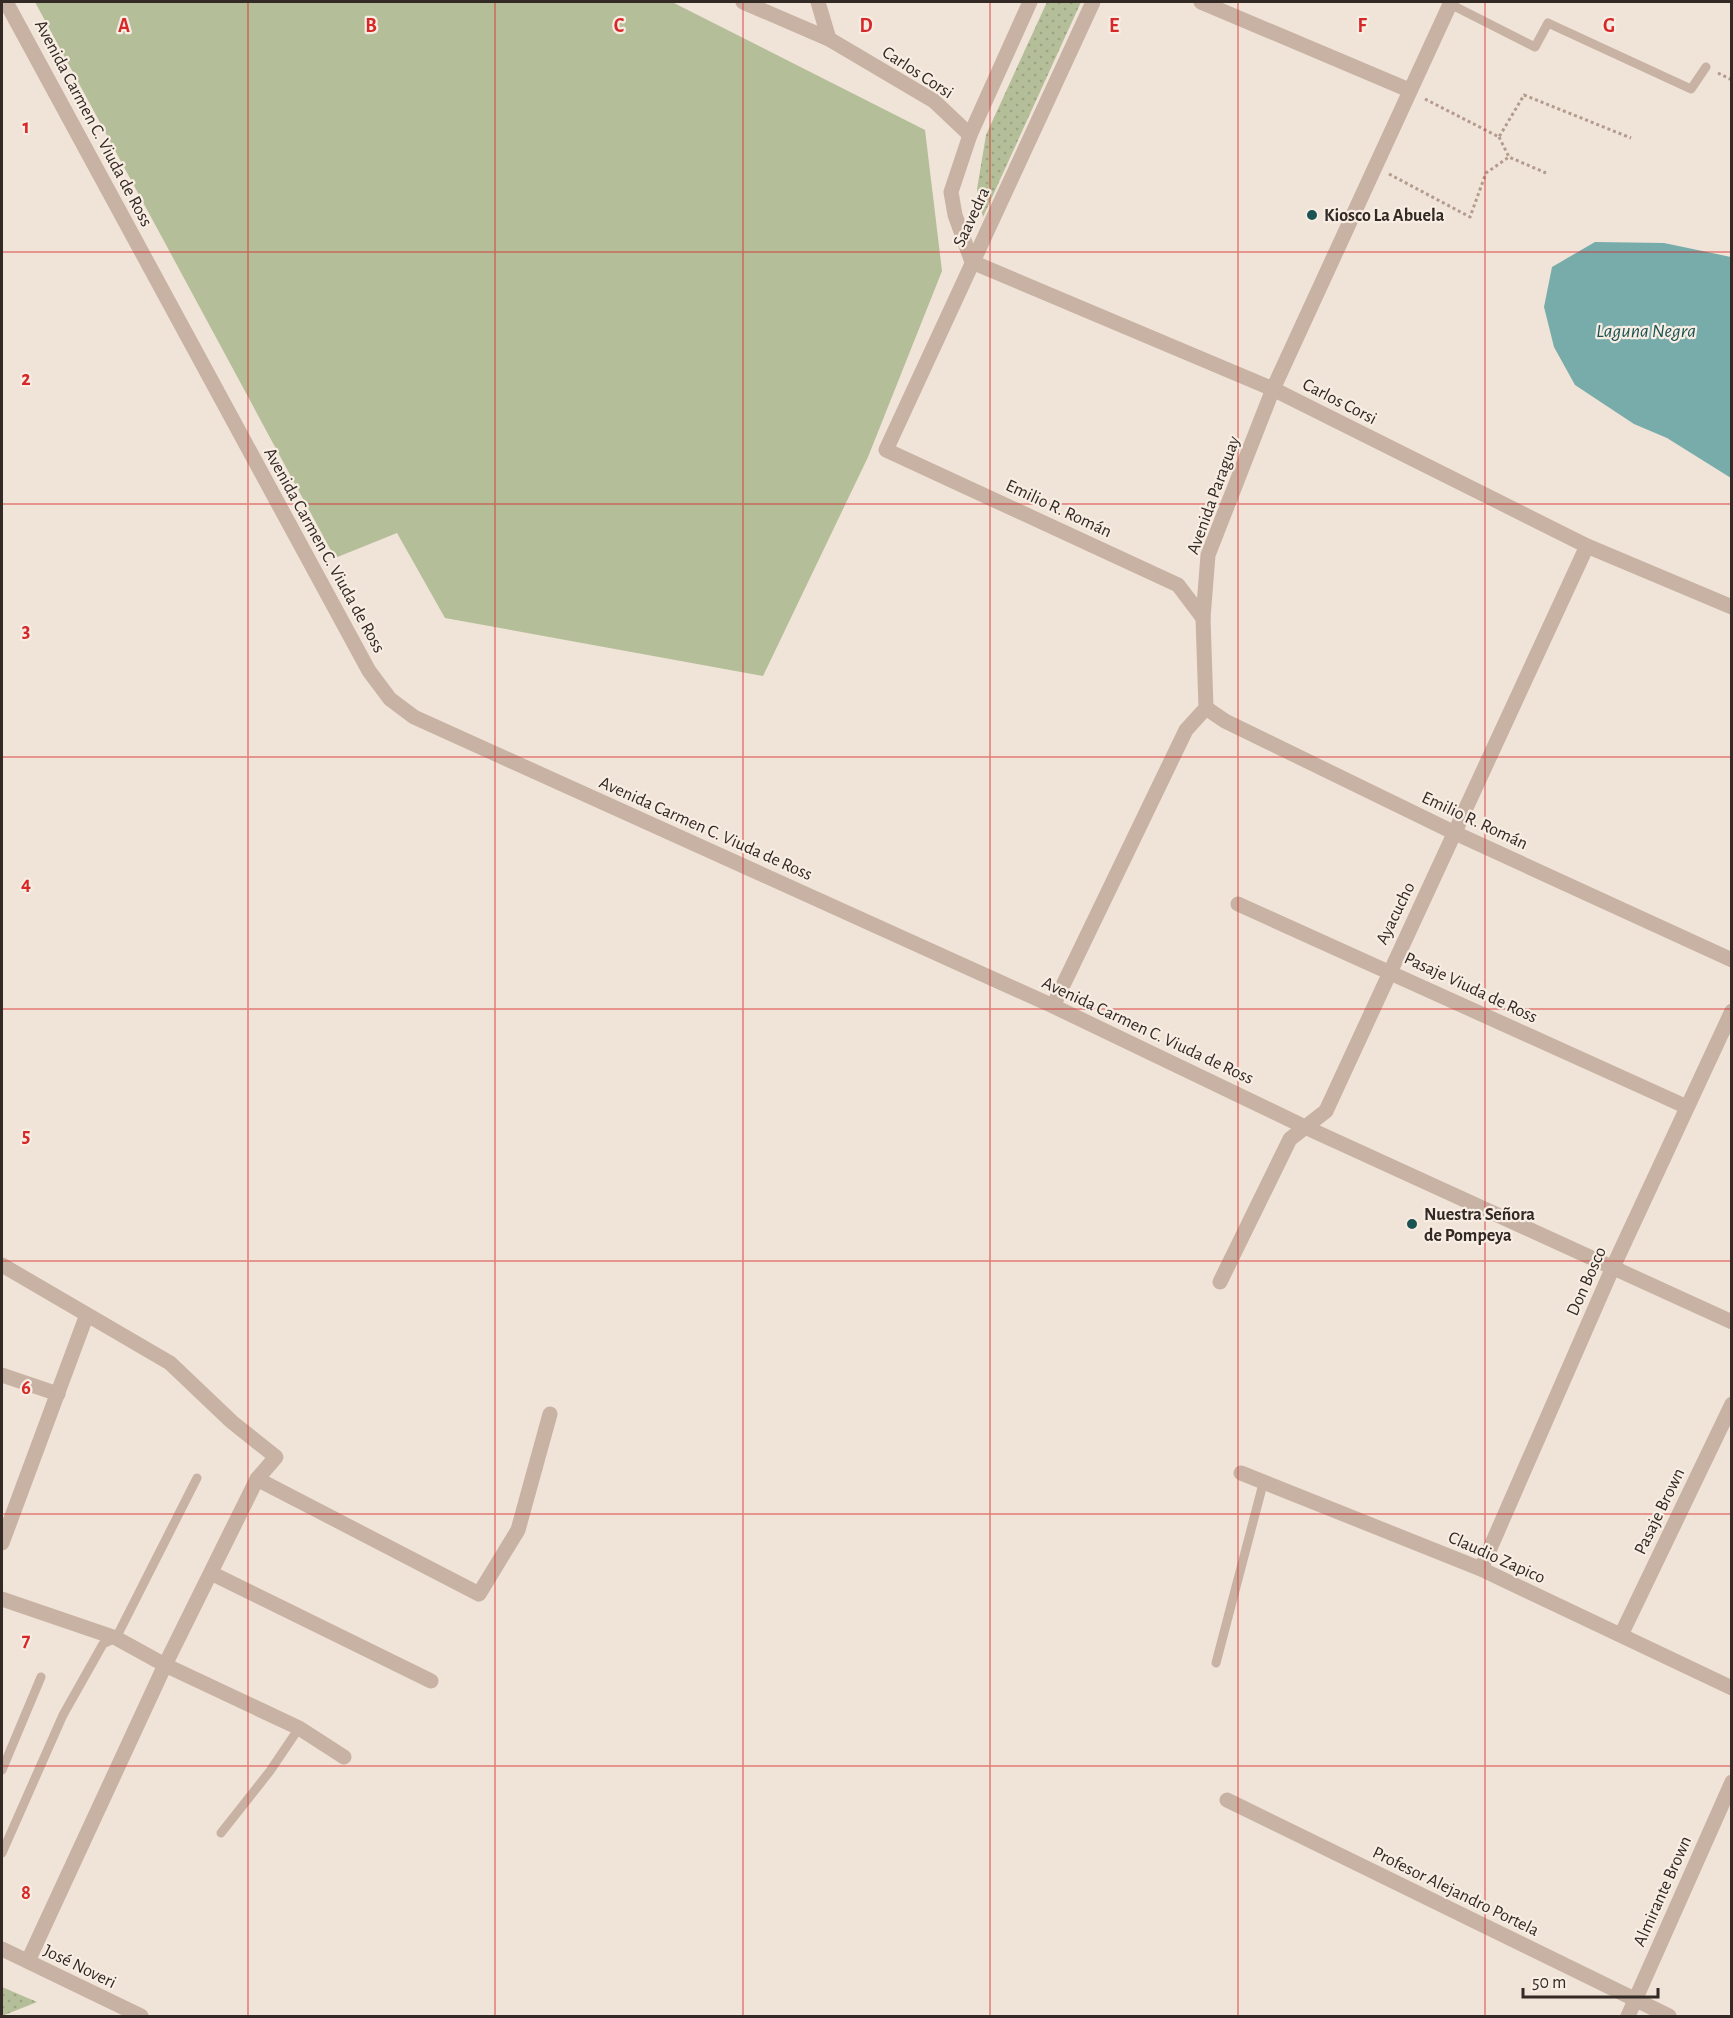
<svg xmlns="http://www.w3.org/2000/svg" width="1733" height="2018" font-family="'Alegreya Sans',sans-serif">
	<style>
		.grass { fill: #b4be98 }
		.park { fill: url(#park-dots) }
		.water { fill: #77acab }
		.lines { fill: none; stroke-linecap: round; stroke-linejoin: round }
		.path { stroke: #b39c8e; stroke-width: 3; stroke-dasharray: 3 3; stroke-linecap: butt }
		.service { stroke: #c7b2a4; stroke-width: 9 }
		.minor { stroke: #c7b2a4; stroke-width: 15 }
		.tertiary { stroke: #c7b2a4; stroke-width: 15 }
		.grid { fill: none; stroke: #d62828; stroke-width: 1.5; stroke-opacity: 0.55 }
		.poi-dot { fill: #1c5353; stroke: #f8ede3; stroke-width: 2 }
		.labels { text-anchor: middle; stroke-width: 4.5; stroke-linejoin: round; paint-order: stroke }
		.street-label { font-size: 18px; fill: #332925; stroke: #f8ede3 }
		.poi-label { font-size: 18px; font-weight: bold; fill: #332925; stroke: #f8ede3; text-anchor: start }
		.water-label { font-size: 20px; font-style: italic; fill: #1c5353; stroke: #f8ede3 }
		.grid-label { font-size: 20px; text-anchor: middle; font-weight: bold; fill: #d62828; stroke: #f8ede3; stroke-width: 4.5; stroke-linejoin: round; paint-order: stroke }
	</style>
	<defs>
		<pattern id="park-dots" width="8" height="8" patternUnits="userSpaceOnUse" patternTransform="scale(1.5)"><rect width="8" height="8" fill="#b4be98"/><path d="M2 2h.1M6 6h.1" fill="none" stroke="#9ba383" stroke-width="1.8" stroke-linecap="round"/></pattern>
	</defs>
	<rect width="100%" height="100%" fill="#f0e3d7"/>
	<!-- grass -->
	<polygon class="grass" points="35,2 672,2 925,130 942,271 868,457 763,676 445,618 397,533 335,558"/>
	<!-- park -->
	<g class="park">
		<polygon points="1047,2 1081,2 983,217 977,189 986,135"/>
		<polygon points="2,1987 37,2002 2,2016"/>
	</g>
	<!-- water -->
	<polygon class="water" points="1595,242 1664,243 1731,257 1731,478 1667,438 1634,424 1575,385 1554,347 1544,307 1552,267"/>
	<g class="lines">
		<!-- path -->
		<g class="path">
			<polyline points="1718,73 1732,80"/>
			<polyline points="1425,99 1499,137 1524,95 1631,138"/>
			<polyline points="1499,137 1509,157"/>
			<polyline points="1389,174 1470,217 1486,173 1509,157 1546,173"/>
		</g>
		<!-- service -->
		<g class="service">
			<polyline points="1450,4 1535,47 1548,23 1691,89 1706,67"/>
			<polyline points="1216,1663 1263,1484"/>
			<polyline points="2,1770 41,1677"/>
			<polyline points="221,1833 270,1771 299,1728"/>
			<polyline points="2,1853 63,1715 103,1644 116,1638 197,1478"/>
		</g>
		<!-- minor -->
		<g class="minor">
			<polyline points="743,2 829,39 934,101 970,135"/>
			<polyline points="818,2 829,39"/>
			<polyline points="1093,2 886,450 1178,585 1203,618"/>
			<polyline points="1201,2 1409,90"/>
			<polyline points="972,262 1273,389 1587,546 1732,607"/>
			<polyline points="972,262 955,215 951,192 970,135 1030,2"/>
			<polyline points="1238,904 1687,1107"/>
			<polyline points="2,1265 170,1363 232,1422 276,1457 257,1479 165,1665 28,1961"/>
			<polyline points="1220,1282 1290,1139 1326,1111 1587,546"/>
			<polyline points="2,1375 58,1394"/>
			<polyline points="1241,1473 1481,1569 1732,1688"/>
			<polyline points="257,1479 479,1594 518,1530 550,1414"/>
			<polyline points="2,1543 86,1317"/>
			<polyline points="1481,1569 1613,1267 1732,1011"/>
			<polyline points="211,1573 431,1681"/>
			<polyline points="2,1599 116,1638 165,1665 299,1728 344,1757"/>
			<polyline points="1621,1635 1732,1404"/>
			<polyline points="1227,1800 1669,2016"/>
			<polyline points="1628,2016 1732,1782"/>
		</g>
		<!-- tertiary -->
		<g class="tertiary">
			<polyline points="6,2 369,671 390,699 414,717 1053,1006 1305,1127 1732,1322"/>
			<polyline points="1206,708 1225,721 1455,833 1732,960"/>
			<polyline points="1053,1006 1186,730 1206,708 1203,618 1208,555 1273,389 1451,2"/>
			<polyline points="2,1949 141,2016"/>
		</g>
	</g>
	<!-- grid -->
	<path class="grid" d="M248 2V2016M495 2V2016M743 2V2016M990 2V2016M1238 2V2016M1485 2V2016M2 252H1732M2 504H1732M2 757H1732M2 1009H1732M2 1261H1732M2 1514H1732M2 1766H1732"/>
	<!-- markers -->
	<g class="poi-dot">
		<circle cx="1312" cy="215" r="6"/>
		<circle cx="1412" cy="1224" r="6"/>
	</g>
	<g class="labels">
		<!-- street labels -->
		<g class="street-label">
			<text transform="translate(918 72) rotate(33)" y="6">Carlos Corsi</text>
			<text transform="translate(94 123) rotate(62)" y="6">Avenida Carmen C. Viuda de Ross</text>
			<text transform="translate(971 217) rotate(-65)" y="6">Saavedra</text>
			<text transform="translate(1340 401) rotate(27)" y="6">Carlos Corsi</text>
			<text transform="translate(1213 495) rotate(-70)" y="6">Avenida Paraguay</text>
			<text transform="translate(1059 508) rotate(25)" y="6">Emilio R. Román</text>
			<text transform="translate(325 550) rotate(61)" y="6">Avenida Carmen C. Viuda de Ross</text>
			<text transform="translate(1475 820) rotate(25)" y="6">Emilio R. Román</text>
			<text transform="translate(706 828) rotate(24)" y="6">Avenida Carmen C. Viuda de Ross</text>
			<text transform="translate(1395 913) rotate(-64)" y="6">Ayacucho</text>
			<text transform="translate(1471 987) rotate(25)" y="6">Pasaje Viuda de Ross</text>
			<text transform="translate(1148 1030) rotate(25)" y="6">Avenida Carmen C. Viuda de Ross</text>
			<text transform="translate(1586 1281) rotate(-66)" y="6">Don Bosco</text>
			<text transform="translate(1659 1511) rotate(-64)" y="6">Pasaje Brown</text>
			<text transform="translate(1497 1557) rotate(24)" y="6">Claudio Zapico</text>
			<text transform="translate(1456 1891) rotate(26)" y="6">Profesor Alejandro Portela</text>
			<text transform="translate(1662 1891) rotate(-66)" y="6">Almirante Brown</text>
			<text transform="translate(80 1966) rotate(26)" y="6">José Noveri</text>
		</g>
		<!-- poi labels -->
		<g class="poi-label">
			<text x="1324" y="221">Kiosco La Abuela</text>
			<text x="1424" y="1220">Nuestra Señora<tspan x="1424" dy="21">de Pompeya</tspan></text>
		</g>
		<!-- water labels -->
		<g class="water-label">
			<text x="1646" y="337">Laguna Negra</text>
		</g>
	</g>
	<g class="grid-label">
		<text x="124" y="32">A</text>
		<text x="371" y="32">B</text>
		<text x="619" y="32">C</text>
		<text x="866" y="32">D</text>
		<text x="1114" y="32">E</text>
		<text x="1362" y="32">F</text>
		<text x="1609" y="32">G</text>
		<text x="26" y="133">1</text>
		<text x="26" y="385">2</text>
		<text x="26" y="637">3</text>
		<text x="26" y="890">4</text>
		<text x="26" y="1142">5</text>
		<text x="26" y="1394">6</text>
		<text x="26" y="1646">7</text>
		<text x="26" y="1899">8</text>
	</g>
	<!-- border -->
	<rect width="1733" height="2018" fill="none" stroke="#332925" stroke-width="6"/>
	<!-- scale -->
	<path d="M1523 1988v9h135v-9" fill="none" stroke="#332925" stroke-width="3"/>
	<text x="1532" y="1988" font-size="18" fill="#332925" stroke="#f8ede3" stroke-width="4.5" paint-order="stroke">50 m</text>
</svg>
